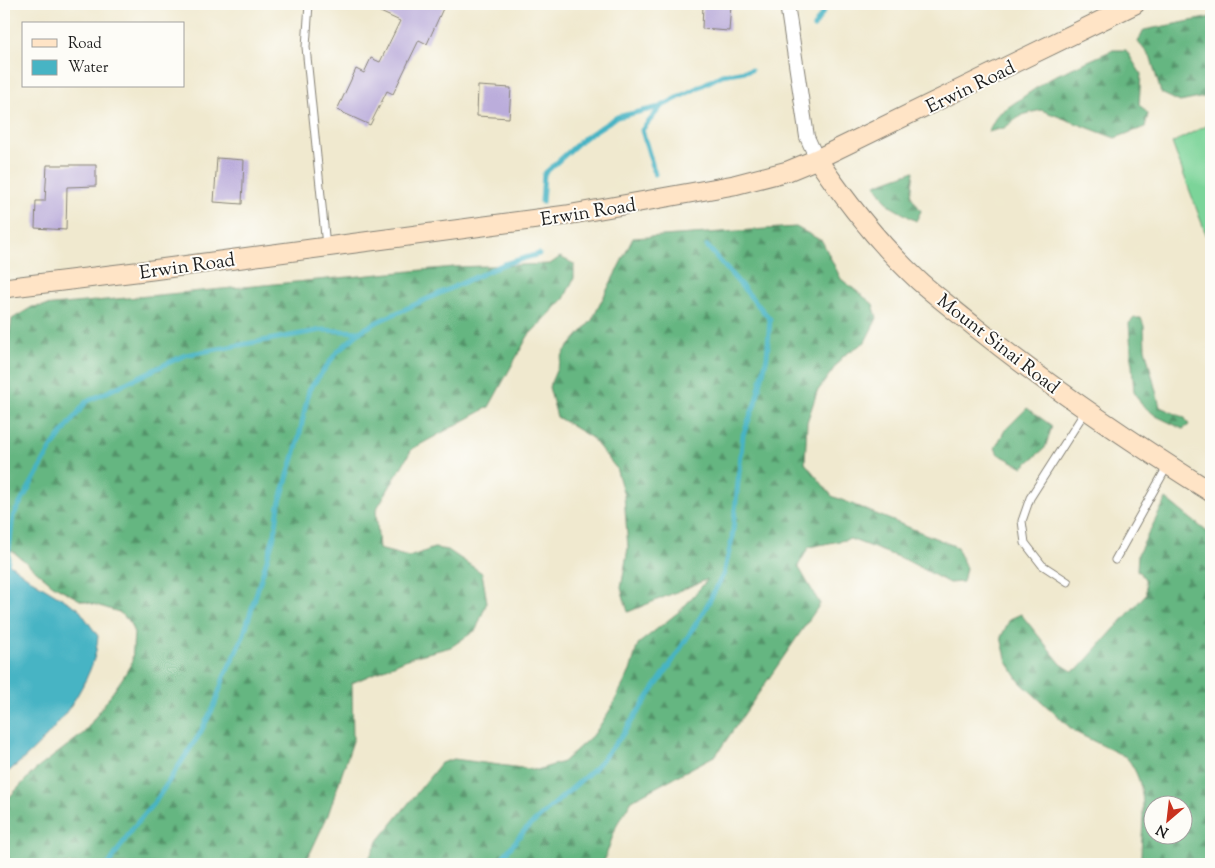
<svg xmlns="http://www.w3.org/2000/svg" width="1215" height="868" font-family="'Sorts Mill Goudy',serif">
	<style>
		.forest { fill: url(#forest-firs); stroke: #40694e; fill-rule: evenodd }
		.pitch { fill: #7cd499; stroke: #4c785a }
		.water { fill: #47b4c4; stroke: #326870 }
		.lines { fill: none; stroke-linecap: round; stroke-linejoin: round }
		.stream { stroke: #47b4c4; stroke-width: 5 }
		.building { fill: #bbaddb }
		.lane-casing { stroke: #868276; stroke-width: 9 }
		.street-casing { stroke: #868276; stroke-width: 16 }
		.secondary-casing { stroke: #868276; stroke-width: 21 }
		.lane { stroke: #fff; stroke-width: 7 }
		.street { stroke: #fff; stroke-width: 14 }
		.secondary { stroke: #ffe4c6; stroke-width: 19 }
		.labels { text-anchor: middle; stroke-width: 4; stroke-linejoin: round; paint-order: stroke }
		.street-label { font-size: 19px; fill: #1c1c1c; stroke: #fdfcf7 }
	</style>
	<defs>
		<pattern id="forest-firs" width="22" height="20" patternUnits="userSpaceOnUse" patternTransform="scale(1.25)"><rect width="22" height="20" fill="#65b681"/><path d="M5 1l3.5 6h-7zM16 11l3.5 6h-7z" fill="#529369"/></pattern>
	</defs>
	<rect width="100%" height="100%" fill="#fdfcf7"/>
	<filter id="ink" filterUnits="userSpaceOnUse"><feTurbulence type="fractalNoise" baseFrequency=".02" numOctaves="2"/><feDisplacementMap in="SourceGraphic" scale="10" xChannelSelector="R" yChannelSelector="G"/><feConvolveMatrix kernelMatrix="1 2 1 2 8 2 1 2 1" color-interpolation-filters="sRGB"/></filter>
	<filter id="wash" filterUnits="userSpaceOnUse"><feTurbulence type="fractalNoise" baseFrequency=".0096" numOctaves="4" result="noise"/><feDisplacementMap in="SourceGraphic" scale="20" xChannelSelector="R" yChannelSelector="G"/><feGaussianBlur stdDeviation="1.12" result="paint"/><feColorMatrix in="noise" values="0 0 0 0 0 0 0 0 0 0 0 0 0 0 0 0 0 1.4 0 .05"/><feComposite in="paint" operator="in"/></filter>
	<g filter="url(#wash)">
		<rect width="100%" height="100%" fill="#f0e9cf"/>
		<!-- forest -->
		<g class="forest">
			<polygon points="1211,17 1211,87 1204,97 1180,102 1161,93 1151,58 1138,42 1144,30"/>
			<polygon points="1113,50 1126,50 1141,74 1139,104 1148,114 1145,127 1115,138 1041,110 1022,115 1004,128 988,132 997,115 1052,77"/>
			<polygon points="914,171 911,196 921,211 916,221 890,206 875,185"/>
			<polygon points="796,227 822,241 841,279 873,304 877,318 865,342 843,356 817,392 807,422 805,463 832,496 957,547 966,568 963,582 949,583 906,560 850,539 809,547 798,566 820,604 716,755 632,800 617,824 603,864 366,864 378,841 441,763 454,759 537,770 563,762 595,733 610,710 630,671 638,644 681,610 708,579 628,612 621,588 628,548 624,495 616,468 592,438 557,417 549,387 564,352 592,320 633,238"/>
			<polygon points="560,257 574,264 574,278 564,299 528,336 489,407 412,449 376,510 379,549 409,557 434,548 448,550 482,573 487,602 476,630 451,647 412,657 352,683 353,741 328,815 305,864 4,864 4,803 34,771 84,733 124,676 132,662 134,633 129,621 119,612 80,600 53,585 4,544 4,368 12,319 32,307 454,267 550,264"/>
			<polygon points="1134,318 1141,318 1144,326 1145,348 1160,407 1185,418 1189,425 1183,429 1156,416 1141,404 1134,392 1129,323"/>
			<polygon points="1027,408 1052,426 1045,448 1023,467 998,454 995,448 1005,430"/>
			<path d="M1166 499 1211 535V859L1209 864H1139L1141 856C1142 821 1150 785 1126 757L1075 732 1020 682 1007 662 1001 637 1010 619 1021 614 1061 664 1072 671 1079 668 1146 594 1145 579 1137 570 1138 554ZM1152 806H1182V836H1152Z"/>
		</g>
		<!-- pitch -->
		<polygon class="pitch" points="1211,123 1211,248 1172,143"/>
		<!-- water -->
		<path class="water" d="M4 562H7L30 579 78 608 98 636C97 645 96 654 93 662 77 707 41 747 4 775Z"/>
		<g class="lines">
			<!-- stream -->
			<g class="stream">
				<polyline points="814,27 828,4"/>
				<polyline points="655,174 642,130 660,108"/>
				<polyline points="542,202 544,174 584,138 617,117 660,107 722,75 751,70"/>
				<polyline points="7,567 13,516 52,447 86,402 185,355 322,330 360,332"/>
				<polyline points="109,864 132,829 157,799 199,735 215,704 224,677 243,637 275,533 279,505 298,442 309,390 337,352 361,331 379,321 504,264 539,254"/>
				<polyline points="497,864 524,831 596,767 620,738 670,665 704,611 724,573 732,539 743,435 756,401 767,357 770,319 707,246"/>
			</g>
		</g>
		<g id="blocks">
			<!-- building -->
			<g class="building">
				<polygon points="363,4 445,4 427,44 419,40 393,94 387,91 370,125 337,110 356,69 364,73 371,58 380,62 400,21"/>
				<polygon points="703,4 731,4 729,31 702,29"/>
				<polygon points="478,86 511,88 509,118 477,116"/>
				<polygon points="217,158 244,160 242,204 214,202"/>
				<polygon points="47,165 96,165 96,186 67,187 66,230 35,228 36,201 45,201"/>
			</g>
		</g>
	</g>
	<g filter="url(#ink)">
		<use href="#blocks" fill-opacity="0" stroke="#868276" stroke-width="1"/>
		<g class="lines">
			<defs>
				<g id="lane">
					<polyline points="309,4 306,47 326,246"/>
					<polyline points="1115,560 1168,465"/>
					<polyline points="1068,582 1042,565 1025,543 1022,521 1030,498 1086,410"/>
				</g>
				<polyline id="street" points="787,4 807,137 817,159"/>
				<g id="secondary">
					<path d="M817 159C847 203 880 245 919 281 937 297 957 312 975 327 1050 387 1130 441 1211 492"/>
					<polyline points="4,288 152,270 567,215 734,185 788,171 817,159 1135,4"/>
				</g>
			</defs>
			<!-- lane casing -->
			<use href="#lane" class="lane-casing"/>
			<!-- street casing -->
			<use href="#street" class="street-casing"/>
			<!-- secondary casing -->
			<use href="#secondary" class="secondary-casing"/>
			<!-- lane -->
			<use href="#lane" class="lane"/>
			<!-- street -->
			<use href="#street" class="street"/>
			<!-- secondary -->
			<use href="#secondary" class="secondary"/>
		</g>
	</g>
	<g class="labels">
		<!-- street labels -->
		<g class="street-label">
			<text transform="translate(970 86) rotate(-26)" y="7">Erwin Road</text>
			<text transform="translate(588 211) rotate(-9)" y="7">Erwin Road</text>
			<text transform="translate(187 265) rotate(-8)" y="7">Erwin Road</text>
			<text transform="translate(999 343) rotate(38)" y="7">Mount Sinai Road</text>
		</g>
	</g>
	<!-- margin -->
	<rect width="1215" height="868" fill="none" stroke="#fdfcf7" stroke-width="20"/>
	<!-- legend -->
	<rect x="22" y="22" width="162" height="65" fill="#fdfcf7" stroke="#a3a29f"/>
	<rect x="32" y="39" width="25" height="8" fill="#ffe4c6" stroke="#a3a29f"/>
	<text x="68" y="48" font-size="15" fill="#1c1c1c">Road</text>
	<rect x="32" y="60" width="25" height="15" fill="#47b4c4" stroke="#a3a29f"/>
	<text x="68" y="72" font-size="15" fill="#1c1c1c">Water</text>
	<!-- north arrow -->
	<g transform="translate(1168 820) rotate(208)"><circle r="24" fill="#fdfcf7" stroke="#a3a29f"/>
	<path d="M0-4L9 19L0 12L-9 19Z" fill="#c8321e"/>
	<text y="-8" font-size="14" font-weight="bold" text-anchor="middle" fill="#1c1c1c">N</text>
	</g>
</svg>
